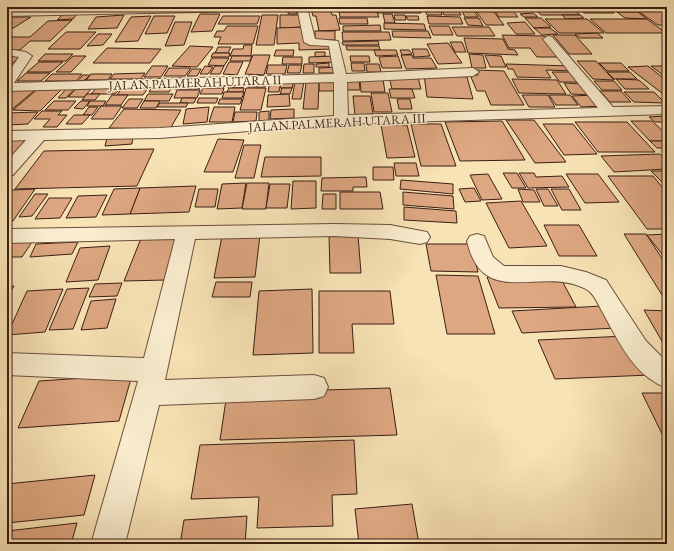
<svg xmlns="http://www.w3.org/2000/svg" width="674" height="551" font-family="'EB Garamond',serif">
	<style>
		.building { fill: #dda781; stroke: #3b1e14 }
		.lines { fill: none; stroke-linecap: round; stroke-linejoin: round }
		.minor-casing { stroke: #6a4f3c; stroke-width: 2 }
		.minor { fill: #faedcf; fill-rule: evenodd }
		.labels { text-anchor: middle; stroke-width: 3; stroke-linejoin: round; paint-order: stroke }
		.far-street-label { font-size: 13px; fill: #3b1e14; stroke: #faedcf }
	</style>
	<rect width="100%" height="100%" fill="#f8e3b5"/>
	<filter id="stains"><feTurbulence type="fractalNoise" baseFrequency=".005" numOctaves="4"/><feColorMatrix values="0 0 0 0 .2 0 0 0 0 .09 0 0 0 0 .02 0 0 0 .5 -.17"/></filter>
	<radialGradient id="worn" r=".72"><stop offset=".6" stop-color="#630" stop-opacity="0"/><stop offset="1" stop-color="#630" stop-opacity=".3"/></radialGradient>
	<!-- building -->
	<g class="building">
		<polygon points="30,7 62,7 58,10 26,10"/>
		<polygon points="330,7 332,15 336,15 340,30 319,31 316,16 313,16 311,8"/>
		<polygon points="377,7 419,7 421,13 378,13"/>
		<polygon points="473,7 490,7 504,25 486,25"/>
		<polygon points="492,7 504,7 506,10 512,10 518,17 499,17"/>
		<polygon points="533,7 571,7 580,15 541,15"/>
		<polygon points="577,7 606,7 614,13 584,13"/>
		<polygon points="608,7 629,7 635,11 613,11"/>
		<polygon points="632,7 655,7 667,14 667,25 658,25"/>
		<polygon points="289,9 297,9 297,14 288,14"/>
		<polygon points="461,9 473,9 478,17 465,17"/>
		<polygon points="425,10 441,10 442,15 427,15"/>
		<polygon points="442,10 458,10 461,15 444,15"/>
		<polygon points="339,12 377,12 379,17 340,17"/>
		<polygon points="617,12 638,12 647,19 625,18"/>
		<polygon points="533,13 538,17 524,17 520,14"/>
		<polygon points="77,14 73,19 57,20 62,15"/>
		<polygon points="200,14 220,14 212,31 191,32"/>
		<polygon points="383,14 392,14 395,23 385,23"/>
		<polygon points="124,15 117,28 88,29 96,17"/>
		<polygon points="262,15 278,15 274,45 256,45"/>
		<polygon points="280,15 302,15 303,27 280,28"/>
		<polygon points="394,15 405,15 406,20 395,20"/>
		<polygon points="562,15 580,15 584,18 566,19"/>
		<polygon points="151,16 138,41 115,42 131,17"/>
		<polygon points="154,16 175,16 167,33 145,34"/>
		<polygon points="223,16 260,16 257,24 218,24"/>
		<polygon points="406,16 418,16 419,20 408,20"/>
		<polygon points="427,16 460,17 463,24 429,24"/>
		<polygon points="7,17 31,17 7,32"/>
		<polygon points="339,18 367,18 368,24 340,24"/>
		<polygon points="464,18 479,18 483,26 468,25"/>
		<polygon points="525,18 541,18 551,27 534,28"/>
		<polygon points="545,19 587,19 604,33 559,33"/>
		<polygon points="590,19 647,19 666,33 606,33"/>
		<polygon points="72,20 50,41 30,41 20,50 7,50 7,41 12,37 30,37 48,21"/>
		<polygon points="175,22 192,22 184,45 165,46"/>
		<polygon points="525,22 535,34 516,34 507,23"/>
		<polygon points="384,23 424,24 426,30 384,29"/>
		<polygon points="380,25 381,31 343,31 343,26"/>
		<polygon points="227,26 258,26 253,44 218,44 221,37 214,37 217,31 224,31"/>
		<polygon points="429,26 449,26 453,35 433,35"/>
		<polygon points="306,27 308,43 332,42 333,49 299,50 299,43 277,44 277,28"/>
		<polygon points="452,27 489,27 495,36 457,36"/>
		<polygon points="534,28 550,28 558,34 542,35"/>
		<rect x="315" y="31" width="20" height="9"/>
		<polygon points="392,31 428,31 431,38 393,37"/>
		<polygon points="66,32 96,32 80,49 48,49"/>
		<polygon points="342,32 389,32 391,40 343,41"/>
		<polygon points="597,33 603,38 580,38 575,34"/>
		<polygon points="98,34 112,34 103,45 87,46"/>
		<polygon points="502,35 545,36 562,57 537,57 530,48 509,48"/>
		<polygon points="553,35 575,35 592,54 569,54"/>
		<polygon points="464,38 503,39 508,49 515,50 518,55 468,53"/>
		<polygon points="378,41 379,45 343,45 342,42"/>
		<polygon points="450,42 462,42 466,52 455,52"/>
		<polygon points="448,43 462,63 438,64 427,44"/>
		<polygon points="244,45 252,45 251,56 230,56 233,49 243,49"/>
		<polygon points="190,46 213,47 197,67 172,66"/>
		<polygon points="346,46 379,46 380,50 347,50"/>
		<polygon points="218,47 231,47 228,53 215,53"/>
		<polygon points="107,48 161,49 150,63 93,63"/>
		<polygon points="412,49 427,49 430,56 414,57"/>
		<polygon points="276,50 294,50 293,56 274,56"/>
		<polygon points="374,50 396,50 398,55 376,56"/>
		<polygon points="400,50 409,50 412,54 402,55"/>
		<polygon points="315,52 325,52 325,56 315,57"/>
		<polygon points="213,53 230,53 229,57 211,57"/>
		<polygon points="45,54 73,54 66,61 38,61"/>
		<polygon points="469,54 483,55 486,68 472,68"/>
		<polygon points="22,55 7,68 7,56"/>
		<polygon points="253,55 270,55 264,75 245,74"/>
		<polygon points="401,55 412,55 413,58 431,58 437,68 406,69"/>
		<polygon points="485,55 501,56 506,67 490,67"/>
		<polygon points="73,56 86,56 71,72 56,72"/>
		<polygon points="232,56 252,56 250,61 230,61"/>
		<polygon points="335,56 336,62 309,63 309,57"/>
		<polygon points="350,56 369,56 370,62 351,62"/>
		<polygon points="398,56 402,68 382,68 379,57"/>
		<polygon points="283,57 302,57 302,64 282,64"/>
		<polygon points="212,58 229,58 224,66 208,65"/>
		<polygon points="577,61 596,61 614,80 593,79"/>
		<polygon points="39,62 63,62 51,72 27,72"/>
		<polygon points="229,62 243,62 237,75 223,74"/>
		<polygon points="329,63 329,67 316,67 316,64"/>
		<polygon points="351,63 364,63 365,71 352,71"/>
		<polygon points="599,63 621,63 629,71 607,71"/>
		<polygon points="304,64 314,64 314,73 303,73"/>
		<polygon points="366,64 379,64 381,72 367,72"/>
		<polygon points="506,64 571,66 574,71 546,70 551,78 517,77 513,69 508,69"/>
		<polygon points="268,65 287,65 285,74 266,74"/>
		<polygon points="289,65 302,65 300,73 287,73"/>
		<polygon points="152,66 168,66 161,77 144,77"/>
		<polygon points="205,66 213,67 208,74 200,74"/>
		<polygon points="215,66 224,66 220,74 210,74"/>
		<polygon points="648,66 667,81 667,97 628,67"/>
		<polygon points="651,66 667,66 667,78"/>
		<polygon points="339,67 340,73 319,73 319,68"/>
		<polygon points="169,68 191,68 185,76 164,76"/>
		<polygon points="192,69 201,69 197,76 187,76"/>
		<polygon points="476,70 504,71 524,105 491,105 485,91 477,91 470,75 478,75"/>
		<polygon points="552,72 576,72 585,82 560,82"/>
		<polygon points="607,72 630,72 637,79 614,79"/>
		<polygon points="26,73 50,73 41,81 17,81"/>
		<polygon points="145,73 141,79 110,79 114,74"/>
		<polygon points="52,74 82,74 76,81 45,81"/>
		<polygon points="91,74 112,74 108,80 86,80"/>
		<polygon points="83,75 90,75 85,80 78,81"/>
		<polygon points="424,75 467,77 473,99 427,97"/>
		<polygon points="389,77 418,77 421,89 392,89"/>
		<polygon points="282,79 294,80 292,88 280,88"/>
		<polygon points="346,79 359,79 360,90 347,90"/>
		<polygon points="360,79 383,79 385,92 361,92"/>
		<polygon points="512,79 557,80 566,94 519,93"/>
		<polygon points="616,79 639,80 649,89 625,89"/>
		<polygon points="250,80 267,80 265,87 248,87"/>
		<polygon points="319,80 339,80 340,91 319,91"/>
		<polygon points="206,81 227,81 224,87 203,88"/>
		<polygon points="270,81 281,81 279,92 268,92"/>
		<polygon points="295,81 304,81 301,99 292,99"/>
		<polygon points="594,81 614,81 622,90 602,90"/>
		<polygon points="178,82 203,82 199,89 174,89"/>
		<polygon points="230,82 245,82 243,88 228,88"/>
		<polygon points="306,82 319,82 318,109 303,109"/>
		<polygon points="564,83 585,84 594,95 571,94"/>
		<polygon points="125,84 151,84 143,95 117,95"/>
		<polygon points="154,84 174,84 169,92 149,92"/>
		<polygon points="99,85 122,86 115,94 91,94"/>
		<polygon points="40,87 64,87 40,111 13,110"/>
		<polygon points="68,87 76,87 66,98 58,98"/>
		<polygon points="77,88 92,88 84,97 68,97"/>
		<polygon points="203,88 224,88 222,94 200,94"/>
		<polygon points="229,88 244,88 243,92 227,92"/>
		<polygon points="246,88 266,88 261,110 240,110"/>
		<polygon points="282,88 292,88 290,94 280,94"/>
		<polygon points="36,89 10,111 7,111 7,90"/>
		<polygon points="389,89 412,89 415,98 391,98"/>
		<polygon points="177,90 200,90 197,98 174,98"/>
		<polygon points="600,91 621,91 631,102 610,102"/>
		<polygon points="224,92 244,92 242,98 222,98"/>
		<polygon points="624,92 654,92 665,103 634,102"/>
		<polygon points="371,93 388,93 392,112 374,112"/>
		<polygon points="87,94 100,94 95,100 82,100"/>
		<polygon points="148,94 173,94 169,101 144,101"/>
		<polygon points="289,94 290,106 267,107 268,95"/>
		<polygon points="112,95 128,95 121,105 105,105"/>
		<polygon points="522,95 548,95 555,107 529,107"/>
		<polygon points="549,95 570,95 578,105 556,105"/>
		<polygon points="594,95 603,106 581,107 572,96"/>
		<polygon points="353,96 370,96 373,114 355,115"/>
		<polygon points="182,98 196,98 194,103 180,103"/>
		<polygon points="199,98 218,98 216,103 197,103"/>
		<polygon points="129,99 143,99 137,108 122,108"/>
		<polygon points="220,99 242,99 240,104 218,104"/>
		<polygon points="397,99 410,99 412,109 399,109"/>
		<polygon points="54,101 76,101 68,110 45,110"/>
		<polygon points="81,101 90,101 83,109 74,108"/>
		<polygon points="90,101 106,101 103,106 87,106"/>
		<polygon points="144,101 160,101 156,108 140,108"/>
		<polygon points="160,103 188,103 186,107 157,107"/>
		<polygon points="101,106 122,106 113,119 91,119"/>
		<polygon points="89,107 98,107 92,115 83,115"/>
		<polygon points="209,107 207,122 183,124 186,109"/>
		<polygon points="214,107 235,107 232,122 209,122"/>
		<polygon points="124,109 181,110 170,129 109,128"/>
		<polygon points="294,109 294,118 270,119 271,110"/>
		<polygon points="42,111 62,111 58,115 67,115 57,127 43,127 50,119 34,119"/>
		<polygon points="269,111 269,121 259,122 259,112"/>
		<polygon points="38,112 28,124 7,125 7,113"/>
		<polygon points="235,112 257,112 256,121 233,122"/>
		<polygon points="74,115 90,115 82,124 66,124"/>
		<polygon points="667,116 667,122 655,122 649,117"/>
		<polygon points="506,120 534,120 566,162 535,163"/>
		<polygon points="502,121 525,160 460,161 445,122"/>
		<polygon points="631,121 652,121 667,135 667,141 650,141"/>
		<polygon points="575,122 627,122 655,152 598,152"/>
		<polygon points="411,124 441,124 456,166 421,166"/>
		<polygon points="543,124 573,124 597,154 564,155"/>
		<polygon points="381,125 407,125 415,157 387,158"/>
		<polygon points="133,135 132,144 105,146 107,138"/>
		<polygon points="30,138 7,167 7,140"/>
		<polygon points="218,139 244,140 233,172 204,172"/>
		<polygon points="650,141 667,141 667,148 657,148"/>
		<polygon points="244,145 261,145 254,178 235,178"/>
		<polygon points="154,149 137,186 15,189 44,151"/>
		<polygon points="660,154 667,161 667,169 614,172 601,156"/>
		<polygon points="265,157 321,157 321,176 261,177"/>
		<polygon points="394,163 416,163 419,176 396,176"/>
		<polygon points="373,167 393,167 394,180 373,180"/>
		<polygon points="651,171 667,171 667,187"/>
		<polygon points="503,173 517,173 526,188 512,188"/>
		<polygon points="519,173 534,173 536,177 562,176 569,187 528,188"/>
		<polygon points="488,174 502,199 482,200 470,175"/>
		<polygon points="566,174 598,174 619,202 585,203"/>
		<polygon points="608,176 653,176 667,193 667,229 647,229"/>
		<polygon points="366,177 367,187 353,187 353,191 321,191 322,178"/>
		<polygon points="401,180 453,184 453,194 400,189"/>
		<polygon points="293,181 316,181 316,208 291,209"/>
		<polygon points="246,183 242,208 217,209 222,184"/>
		<polygon points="247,183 269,183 266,209 242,209"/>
		<polygon points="270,184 290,184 287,208 266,208"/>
		<polygon points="196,186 189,212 130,214 140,188"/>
		<polygon points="140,188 130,214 102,215 114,189"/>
		<polygon points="474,188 481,201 465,202 459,189"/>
		<polygon points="35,189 13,221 7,221 7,196 12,190"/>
		<polygon points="199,189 218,189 215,207 195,207"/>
		<polygon points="518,189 534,190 540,202 523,202"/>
		<polygon points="536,189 548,189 558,206 544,206"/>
		<polygon points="551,189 569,189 581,210 562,210"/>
		<polygon points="340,192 380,192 383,209 340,209"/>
		<polygon points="403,192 453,196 454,209 403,205"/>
		<polygon points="35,194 48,194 32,216 19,217"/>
		<polygon points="323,194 336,194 336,209 322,209"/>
		<polygon points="107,195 96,217 66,218 78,196"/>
		<polygon points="49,198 72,198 60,218 35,219"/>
		<polygon points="521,201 547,246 509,248 486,203"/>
		<polygon points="404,207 456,211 457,223 404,220"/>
		<polygon points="544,225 579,225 597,256 559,256"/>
		<polygon points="624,234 646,234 667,266 667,303"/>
		<polygon points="667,234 667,254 662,254 647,235"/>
		<polygon points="180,235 166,280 124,281 142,236"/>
		<polygon points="260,235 255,277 214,278 222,236"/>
		<polygon points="329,235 358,235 361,273 330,273"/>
		<polygon points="32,242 22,257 7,257 7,243"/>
		<polygon points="78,242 72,254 30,257 36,244"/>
		<polygon points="426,244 471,244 478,272 431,271"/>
		<polygon points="110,246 98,280 66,282 80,248"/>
		<polygon points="436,275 478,276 495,334 447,334"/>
		<polygon points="559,275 576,307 499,308 487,277"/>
		<polygon points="216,282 252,282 250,297 212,297"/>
		<polygon points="122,283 117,296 89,297 95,284"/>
		<polygon points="7,286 14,286 7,298"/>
		<polygon points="89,288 73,329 49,330 67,289"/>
		<polygon points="63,289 45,332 7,335 27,291"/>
		<polygon points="312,289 313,353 253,355 259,291"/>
		<polygon points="319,291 390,291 394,324 352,324 354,353 319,353"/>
		<polygon points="116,299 107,328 81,330 91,301"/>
		<polygon points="602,306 616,328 522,333 512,311"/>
		<polygon points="644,310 667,311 667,350"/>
		<polygon points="627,336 650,375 555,379 538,340"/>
		<polygon points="132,375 119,421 18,428 39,381"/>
		<polygon points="390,388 397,435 220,440 227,393"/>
		<polygon points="642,393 667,393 667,444"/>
		<polygon points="354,440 357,494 332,495 333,526 257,528 259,497 191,499 200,445"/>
		<polygon points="95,475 84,515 7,523 7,484"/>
		<polygon points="412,504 419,544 359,544 355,509"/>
		<polygon points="247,516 245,544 180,544 184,520"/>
		<polygon points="77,523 71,544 7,544 7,531"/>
	</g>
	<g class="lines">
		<defs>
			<g id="minor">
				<polygon points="152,7 291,7 286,10 7,16 7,10"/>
				<polygon points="297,7 307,7 315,39 338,41 346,74 473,68 479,72 473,76 347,82 348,115 598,108 543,39 548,36 552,37 613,107 667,106 667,114 341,124 160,138 44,140 13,175 7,176 7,161 26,140 7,141 7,131 160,128 334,116 334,82 7,91 7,74 19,57 7,55 7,49 26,52 32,56 14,83 334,74 329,46 310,45 304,42"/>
				<polygon points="334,224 390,225 427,232 430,237 427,242 420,244 390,239 334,236 195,239 165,380 314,375 324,378 328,387 324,396 314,399 159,405 125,544 91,544 138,381 7,375 7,353 144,358 175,239 7,243 7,229"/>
				<path d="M477 234 484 236 493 257 504 266H561L586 272 606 280 646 341 667 362V388C634 376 619 342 603 313 598 305 595 294 586 289 541 265 483 311 467 241L470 236Z"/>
			</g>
		</defs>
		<!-- minor casing -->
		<use href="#minor" class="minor-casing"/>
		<!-- minor -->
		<use href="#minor" class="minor"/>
	</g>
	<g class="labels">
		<!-- far-street labels -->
		<g class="far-street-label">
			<text transform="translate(195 82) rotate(-2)" y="5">JALAN PALMERAH UTARA II</text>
			<text transform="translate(337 122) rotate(-3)" y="5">JALAN PALMERAH UTARA III</text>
		</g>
	</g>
	<!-- margin -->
	<rect width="674" height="551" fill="none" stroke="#f8e3b5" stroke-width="24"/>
	<rect x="8" y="8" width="658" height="535" fill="none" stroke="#3b1e14" stroke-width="2"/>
	<rect x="12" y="12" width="650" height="527" fill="none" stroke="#3b1e14"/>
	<rect width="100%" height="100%" filter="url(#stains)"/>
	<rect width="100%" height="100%" fill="url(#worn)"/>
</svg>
